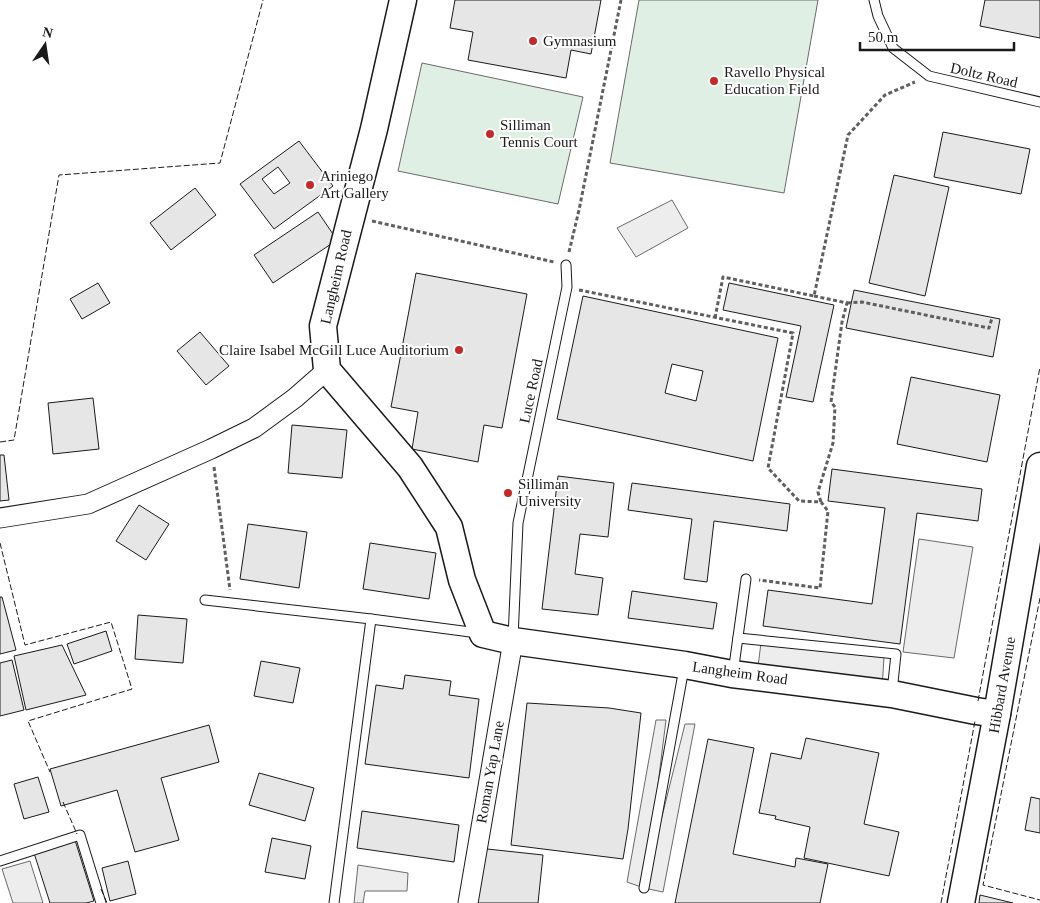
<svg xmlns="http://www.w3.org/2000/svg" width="1040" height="903" font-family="'Times New Roman',serif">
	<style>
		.green { fill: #e0efe3; stroke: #6a6a6a }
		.parking { fill: #ededed; stroke: #6a6a6a }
		.building { fill: #e6e6e6; stroke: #1a1a1a; fill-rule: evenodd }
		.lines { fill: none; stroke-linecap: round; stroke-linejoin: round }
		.lane-casing { stroke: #1a1a1a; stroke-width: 11 }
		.street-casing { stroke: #1a1a1a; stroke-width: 21 }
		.secondary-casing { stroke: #1a1a1a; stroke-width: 29 }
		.path { stroke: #5f5f5f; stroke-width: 3; stroke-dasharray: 4 2.5; stroke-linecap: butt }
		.lane { stroke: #fff; stroke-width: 9 }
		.street { stroke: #fff; stroke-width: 19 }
		.secondary { stroke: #fff; stroke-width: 26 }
		.fence { stroke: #1a1a1a; stroke-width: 1; stroke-dasharray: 6 2.5; stroke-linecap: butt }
		.poi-dot { fill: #c62828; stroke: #fff; stroke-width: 2 }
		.labels { text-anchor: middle; stroke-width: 4; stroke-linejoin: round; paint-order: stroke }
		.poi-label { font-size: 15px; fill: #1a1a1a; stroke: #fff; text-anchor: start }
		.street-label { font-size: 15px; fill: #1a1a1a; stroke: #fff }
	</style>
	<rect width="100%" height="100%" fill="#fff"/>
	<!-- green -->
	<g class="green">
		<polygon points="639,0 818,0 784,193 610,163"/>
		<polygon points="422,63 583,97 558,204 398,171"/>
	</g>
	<!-- parking -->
	<g class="parking">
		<polygon points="672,200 688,228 636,257 617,228"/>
		<polygon points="919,539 973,547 954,658 903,652"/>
		<polygon points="761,643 884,657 882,689 757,674"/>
		<polygon points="656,720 666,720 646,881 685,724 695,724 663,892 644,888 627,882"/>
		<polygon points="30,861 43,903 13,903 2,869"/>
		<polygon points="358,865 408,873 407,891 365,891 363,903 354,903"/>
	</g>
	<!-- building -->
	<g class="building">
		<polygon points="455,0 601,0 591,54 571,50 566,78 468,60 473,32 450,28"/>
		<polygon points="985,0 1040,0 1040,38 980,26"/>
		<polygon points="943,132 1030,149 1021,194 934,177"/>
		<path d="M299 141 333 186 274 229 240 184ZM278 167 290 183 274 194 262 179Z"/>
		<polygon points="894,175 949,187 925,296 869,283"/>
		<polygon points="195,188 216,215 171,250 150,223"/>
		<polygon points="318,212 337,240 273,283 254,255"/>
		<polygon points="416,273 527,294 502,428 484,425 478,462 412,449 418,412 391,407"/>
		<polygon points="98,283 110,303 82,319 70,299"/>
		<polygon points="729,283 834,305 813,402 786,397 801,326 723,310"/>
		<polygon points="854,290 1000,319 993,357 846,328"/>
		<path d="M583 296 778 338 753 461 557 419ZM672 364 703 371 696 401 665 393Z"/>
		<polygon points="200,332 229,366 206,385 177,351"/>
		<polygon points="911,377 1000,395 987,462 897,444"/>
		<polygon points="93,398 99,449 53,454 48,403"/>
		<polygon points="292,425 347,430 342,478 288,473"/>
		<polygon points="0,455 4,455 9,500 0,501"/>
		<polygon points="832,469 982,489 978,521 917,513 900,644 763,626 768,590 872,604 885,508 828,501"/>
		<polygon points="558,476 614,483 608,537 580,534 575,574 603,578 598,615 542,609"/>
		<polygon points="632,483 790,504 787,531 714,521 707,582 684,579 692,519 628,510"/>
		<polygon points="139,505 169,524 146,560 116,541"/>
		<polygon points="248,524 307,532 299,588 240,579"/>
		<polygon points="370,543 436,553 429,599 363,589"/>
		<polygon points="632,591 717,603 713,629 628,618"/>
		<polygon points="0,597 2,597 16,650 0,654"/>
		<polygon points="138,615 187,619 183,663 135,659"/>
		<polygon points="106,631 112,651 74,664 67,644"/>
		<polygon points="62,645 86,695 26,710 14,656"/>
		<polygon points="12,660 24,710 0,716 0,663"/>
		<polygon points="261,661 300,668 293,703 254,696"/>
		<polygon points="405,675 451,681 449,695 479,699 469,778 365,764 376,685 403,689"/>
		<polygon points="527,703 609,708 641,713 628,829 623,859 511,845"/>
		<polygon points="209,725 219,762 161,778 179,840 135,852 117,790 61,806 50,769"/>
		<polygon points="806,738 879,753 864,824 899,832 889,876 804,858 810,827 775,819 776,816 759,813 771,753 801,759"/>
		<polygon points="708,739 754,748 733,854 795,867 796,858 828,864 820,903 675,903"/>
		<polygon points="259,773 314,788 305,821 249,805"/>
		<polygon points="38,777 49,812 24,819 14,784"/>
		<polygon points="1031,797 1040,799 1040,833 1025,830"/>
		<polygon points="362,811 459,825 454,862 357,848"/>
		<polygon points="272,838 311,846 305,879 265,872"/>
		<polygon points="75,840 94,901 86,903 50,903 34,853"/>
		<polygon points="478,848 543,855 538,903 472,903"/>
		<polygon points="128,861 136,894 110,901 102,868"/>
		<polygon points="980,895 1013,903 979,903"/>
	</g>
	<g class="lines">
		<defs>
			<g id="lane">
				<polyline points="874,0 878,16 893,48 929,76 1040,102"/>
				<polyline points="205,600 371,619 478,633"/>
				<polyline points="738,638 896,654 892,692"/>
				<polyline points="513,639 518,523 567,287 566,265"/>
				<polyline points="733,673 746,579"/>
				<polyline points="0,861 80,835 101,903"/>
				<polyline points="644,888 684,668"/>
				<polyline points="334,903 371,619"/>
			</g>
			<g id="street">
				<polyline points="0,518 88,504 211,449 254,428 295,398 327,370"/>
				<polyline points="468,903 513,641"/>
			</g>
			<g id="secondary">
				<polyline points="403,0 374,129 323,326 327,370 410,467 449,527 462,580 483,634 513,641 685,665 732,674 892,694 976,711 997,714"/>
				<polyline points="961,903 997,714 1040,466"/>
			</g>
		</defs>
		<!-- lane casing -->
		<use href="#lane" class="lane-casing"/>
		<!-- street casing -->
		<use href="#street" class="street-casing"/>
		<!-- secondary casing -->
		<use href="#secondary" class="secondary-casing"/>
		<!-- path -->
		<g class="path">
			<polyline points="372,221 554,262"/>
			<polyline points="569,252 579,210 621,0"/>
			<polyline points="579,290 793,333 768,468 799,501 821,502 828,511 820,588 759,580"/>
			<polyline points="814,296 847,303 842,322 831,402 835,407 833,443 818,492 821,502"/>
			<polyline points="847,303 862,302 989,328 992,318"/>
			<polyline points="715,318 723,277 814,296 848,135 885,95 915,82"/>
			<polyline points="214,467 230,590"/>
		</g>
		<!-- lane -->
		<use href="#lane" class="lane"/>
		<!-- street -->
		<use href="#street" class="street"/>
		<!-- secondary -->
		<use href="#secondary" class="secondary"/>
		<!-- fence -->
		<g class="fence">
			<polyline points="0,442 14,440 59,175 220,163 263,0"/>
			<polyline points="0,543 25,645 111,622 132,689 28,721 50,772"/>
			<polyline points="1040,598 983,885 1040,900"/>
			<polyline points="978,701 1040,367"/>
			<polyline points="63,802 77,834"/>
			<polyline points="101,889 107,903"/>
			<polyline points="941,903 975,721"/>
		</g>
	</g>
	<!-- markers -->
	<g class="poi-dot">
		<circle cx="533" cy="41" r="5"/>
		<circle cx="714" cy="81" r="5"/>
		<circle cx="490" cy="134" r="5"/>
		<circle cx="310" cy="185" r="5"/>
		<circle cx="459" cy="350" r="5"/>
		<circle cx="508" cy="493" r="5"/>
	</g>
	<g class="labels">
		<!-- poi labels -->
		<g class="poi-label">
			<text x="543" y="46">Gymnasium</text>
			<text x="724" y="77">Ravello Physical<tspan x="724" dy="17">Education Field</tspan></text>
			<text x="500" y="130">Silliman<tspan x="500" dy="17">Tennis Court</tspan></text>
			<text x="320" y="181">Ariniego<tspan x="320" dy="17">Art Gallery</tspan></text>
			<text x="449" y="355" text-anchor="end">Claire Isabel McGill Luce Auditorium</text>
			<text x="518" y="489">Silliman<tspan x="518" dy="17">University</tspan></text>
		</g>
		<!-- street labels -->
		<g class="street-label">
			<text transform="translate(984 75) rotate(13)" y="5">Doltz Road</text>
			<text transform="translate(336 277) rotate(-77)" y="5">Langheim Road</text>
			<text transform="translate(531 391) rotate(-78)" y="5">Luce Road</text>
			<text transform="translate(740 673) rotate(8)" y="5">Langheim Road</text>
			<text transform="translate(1002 685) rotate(-80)" y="5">Hibbard Avenue</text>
			<text transform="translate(490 772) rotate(-80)" y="5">Roman Yap Lane</text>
		</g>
	</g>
	<!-- north arrow -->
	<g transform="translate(45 45) rotate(13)" stroke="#ffffff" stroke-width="4" paint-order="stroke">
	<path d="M0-4L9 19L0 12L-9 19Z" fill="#1a1a1a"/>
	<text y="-8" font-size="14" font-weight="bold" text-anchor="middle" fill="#1a1a1a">N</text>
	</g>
	<!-- scale -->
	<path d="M860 42v8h154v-8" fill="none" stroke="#1a1a1a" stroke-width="2.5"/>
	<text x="868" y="42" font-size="15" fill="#1a1a1a" stroke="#ffffff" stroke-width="4" paint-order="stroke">50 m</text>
</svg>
